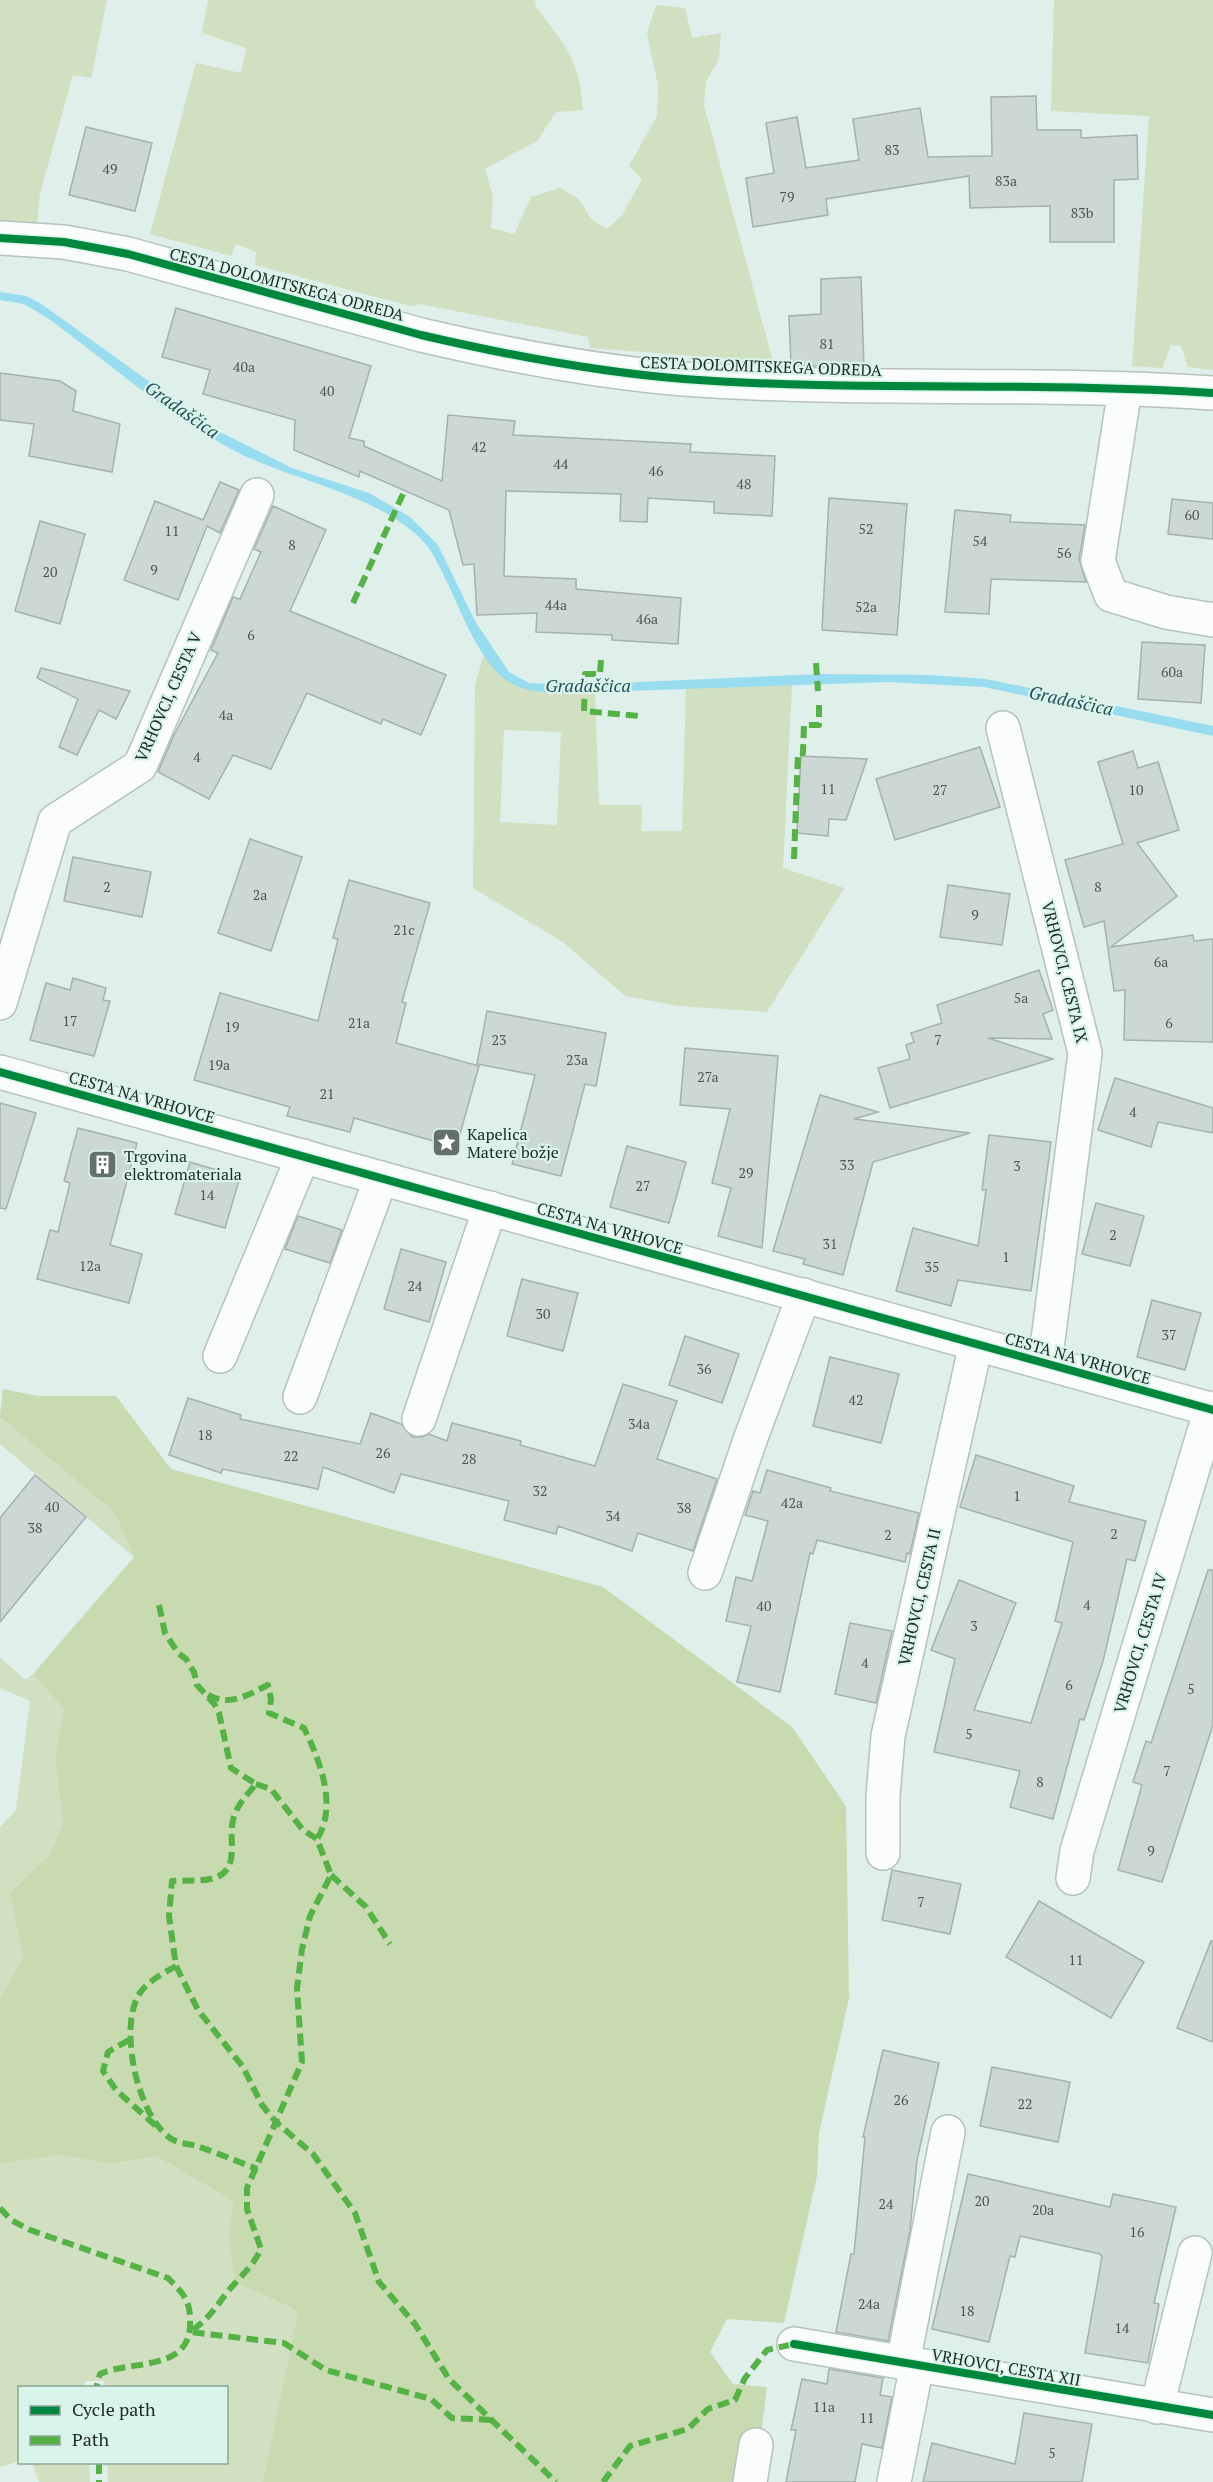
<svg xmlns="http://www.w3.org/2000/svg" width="1213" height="2482" font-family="'PT Serif',serif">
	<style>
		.green { fill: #d1e0c1; fill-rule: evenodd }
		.forest { fill: #c8dab0 }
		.water { fill: #97ddef }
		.building { fill: #cbd8d6; stroke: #a4b1ae; stroke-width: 1.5 }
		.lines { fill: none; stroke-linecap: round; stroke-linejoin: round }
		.minor-casing { stroke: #b6c2be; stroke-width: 36 }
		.minor { stroke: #fafdfc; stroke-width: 33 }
		.quiet { stroke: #55b245; stroke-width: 6; stroke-dasharray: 12 6; stroke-linecap: butt }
		.cycleway-casing { stroke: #d9f5ea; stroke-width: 11 }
		.cycleway { stroke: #00873e; stroke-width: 8 }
		.labels { text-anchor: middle; stroke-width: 4.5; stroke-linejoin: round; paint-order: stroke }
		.number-label { font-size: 14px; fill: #4b5653 }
		.street-label { font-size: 16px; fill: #202b27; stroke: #d9f5ea }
		.poi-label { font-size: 16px; fill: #202b27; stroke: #d9f5ea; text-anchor: start }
		.water-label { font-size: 18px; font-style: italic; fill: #264f5c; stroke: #d9f5ea }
	</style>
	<rect width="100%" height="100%" fill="#dfefe9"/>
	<!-- green -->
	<g class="green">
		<polygon points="0,0 107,0 91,78 73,75 40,193 37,225 0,224"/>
		<path d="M208 0H535L536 7C566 46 579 59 583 110L556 112 537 141 485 169 493 196 491 228 514 234 531 197 560 188 579 199 592 220 607 229 622 215 642 180 629 166 657 116 658 85 647 33 656 5 685 8 692 38 721 33 719 59 706 81 704 105 773 362 590 348 588 337 420 304 410 306 255 265 256 252 236 244 231 256 150 234 196 63 241 73 246 48 202 33Z"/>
		<polygon points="1054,0 1213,0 1213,370 1188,367 1181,346 1171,345 1162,368 1132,366 1149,116 1051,111"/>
		<path d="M484 654C519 699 542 694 595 692L599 805H642L641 831H682L686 688 792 685 783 868 844 888 767 1012 678 1006 625 996 563 942 473 888 475 685ZM504 730 561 732 557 825 500 822Z"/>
		<polygon points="0,1417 114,1512 134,1557 0,1444"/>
		<polygon points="0,1658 26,1680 33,1674 64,1709 55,1757 63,1823 50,1854 10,1893 23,1957 0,1999 0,1827 16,1810 30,1701 0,1688"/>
		<polygon points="58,2155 111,2164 156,2156 233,2201 229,2238 235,2282 298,2311 263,2482 108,2482 107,2463 226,2462 226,2388 105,2387 104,2381 85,2381 85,2387 20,2388 19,2461 0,2467 0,2164"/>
		<polygon points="32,2463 89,2463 90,2482 39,2482"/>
	</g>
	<!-- forest -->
	<polygon class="forest" points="3,1389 38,1396 116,1396 171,1469 603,1587 792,1727 846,1806 849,1998 819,2133 817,2176 784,2323 727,2319 710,2352 733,2384 767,2387 755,2482 263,2482 298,2311 235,2282 229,2238 233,2201 156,2156 111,2164 58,2155 0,2164 0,1999 23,1957 10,1893 50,1854 63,1823 55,1757 64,1709 33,1674 134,1557 114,1512 0,1417"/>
	<!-- water -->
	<path class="water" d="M0 292 26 296 40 303 218 431 292 468 369 493 410 517 438 545 475 621 509 672 529 683 570 685 821 674 929 675 986 679 1213 726V736L984 687 888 682 570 693C552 693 534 693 516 686 483 672 462 613 447 582 439 566 432 549 419 537 369 491 291 481 231 449 164 413 107 361 46 317L24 304 0 300Z"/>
	<!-- building -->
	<g class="building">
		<polygon points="1036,96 1037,130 1081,130 1081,138 1137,135 1138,179 1114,180 1114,242 1050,242 1050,206 970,208 969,176 826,199 828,215 753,227 746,178 774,173 766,123 797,117 806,168 859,160 853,119 920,108 928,157 992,156 991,97"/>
		<polygon points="86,127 152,143 135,211 69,195"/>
		<polygon points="861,277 864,367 791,365 789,316 821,314 821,279"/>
		<polygon points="176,308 371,366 349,438 364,441 364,446 442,481 448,415 515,421 513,435 691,444 690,452 775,456 772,516 714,513 714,502 648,498 647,522 620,521 621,494 506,491 504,576 576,579 576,589 681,598 678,644 612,640 612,635 536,632 537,613 477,615 474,564 463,565 449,510 360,471 359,477 294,450 295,420 203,394 210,370 162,357"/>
		<polygon points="0,373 60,381 76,391 73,411 120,424 112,472 29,456 34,424 0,420"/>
		<polygon points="220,482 239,490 220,533 207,526 178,600 124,580 155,501 203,520"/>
		<polygon points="829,498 907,504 897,635 822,630"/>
		<polygon points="1172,499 1213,503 1213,539 1168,534"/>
		<polygon points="273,506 326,530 290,611 446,675 421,735 383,719 381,724 307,693 271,769 233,755 209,799 158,772 174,735 218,653 211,650 233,597 240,599 261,552 254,549"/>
		<polygon points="955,510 1011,515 1010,522 1085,525 1079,559 1086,582 991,579 989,614 945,612"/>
		<polygon points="40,521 85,534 60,624 15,611"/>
		<polygon points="1142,642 1205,645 1201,703 1138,699"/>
		<polygon points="41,668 130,691 116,719 99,710 77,755 59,747 78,699 37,678"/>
		<polygon points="980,747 1000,807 895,840 876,779"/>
		<polygon points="1133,751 1138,768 1158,762 1179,830 1137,843 1177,896 1111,947 1193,935 1194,941 1213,939 1213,1042 1124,1040 1125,990 1114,991 1104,921 1084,927 1065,860 1123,844 1098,762"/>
		<polygon points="801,756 867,759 846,820 829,819 828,836 797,833"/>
		<polygon points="250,839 302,857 271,951 218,933"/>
		<polygon points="73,857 151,872 142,917 64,901"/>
		<polygon points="349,880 430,903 402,1002 406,1003 396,1043 479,1066 460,1134 457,1134 454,1147 354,1118 350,1132 287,1116 290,1107 194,1080 220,993 318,1021 338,939 333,938"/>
		<polygon points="948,885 1010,894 1002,945 940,937"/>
		<polygon points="1039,970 1053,1010 1043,1014 1052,1039 988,1038 1053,1059 890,1108 878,1068 910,1059 906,1045 914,1042 911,1033 942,1023 937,1005"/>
		<polygon points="73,978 106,988 103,1000 110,1001 94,1056 30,1040 46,983 70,990"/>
		<polygon points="487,1011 606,1033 596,1086 585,1084 561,1176 512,1164 535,1075 477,1064"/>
		<polygon points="685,1048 778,1056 762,1248 718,1236 731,1188 712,1183 730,1109 680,1105"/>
		<polygon points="1115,1078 1213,1108 1213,1133 1158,1122 1151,1147 1098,1130"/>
		<polygon points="820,1095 878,1112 854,1119 970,1133 873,1162 843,1275 803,1264 805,1259 773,1251"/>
		<polygon points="0,1103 36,1113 6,1209 0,1208"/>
		<polygon points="78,1128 137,1143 110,1245 142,1254 129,1303 37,1279 50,1230 58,1232 70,1183 64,1181"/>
		<polygon points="989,1135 1051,1142 1031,1291 958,1280 951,1306 896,1291 913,1228 978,1246 986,1190 982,1190"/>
		<polygon points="627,1146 686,1162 669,1223 610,1207"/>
		<polygon points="190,1162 240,1177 225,1228 175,1214"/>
		<polygon points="1096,1203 1144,1216 1130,1266 1082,1254"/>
		<polygon points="298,1216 342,1230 330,1263 285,1249"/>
		<polygon points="401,1249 446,1262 429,1322 384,1309"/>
		<polygon points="522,1279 578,1293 563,1351 507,1336"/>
		<polygon points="1152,1300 1201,1313 1185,1370 1137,1357"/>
		<polygon points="685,1336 739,1354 722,1403 669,1385"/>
		<polygon points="830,1357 899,1374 881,1443 813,1426"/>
		<polygon points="623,1384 677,1401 657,1459 717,1479 693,1551 638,1533 632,1551 558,1526 556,1534 504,1520 509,1501 401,1474 394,1493 323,1467 318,1489 223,1469 221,1473 169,1455 188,1398 241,1415 240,1419 360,1444 371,1413 401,1424 412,1437 422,1437 429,1434 447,1441 452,1423 521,1441 520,1445 595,1466"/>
		<polygon points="976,1455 1074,1486 1069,1502 1146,1521 1135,1561 1127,1559 1103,1661 1084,1720 1080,1719 1053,1819 1010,1807 1020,1771 934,1752 955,1659 931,1650 959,1580 1016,1603 974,1710 1031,1723 1062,1623 1055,1621 1073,1542 960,1507"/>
		<polygon points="767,1470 831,1488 830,1491 919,1513 910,1554 907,1553 905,1562 817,1540 813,1554 810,1553 780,1692 737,1682 751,1626 726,1621 736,1577 752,1581 768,1521 745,1515 753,1491 760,1493"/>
		<polygon points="35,1475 86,1517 0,1622 0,1518"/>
		<polygon points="1208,1570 1213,1570 1213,1725 1162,1882 1118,1870 1142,1785 1133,1782 1146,1741 1151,1743"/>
		<polygon points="850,1623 892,1631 876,1703 835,1694"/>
		<polygon points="892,1870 961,1884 950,1934 882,1920"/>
		<polygon points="1039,1901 1144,1962 1111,2018 1006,1957"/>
		<polygon points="1211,1941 1213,1941 1213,2042 1177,2028"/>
		<polygon points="883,2050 939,2063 917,2160 910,2230 888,2341 836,2332 851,2254 854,2254 865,2137 863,2137"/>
		<polygon points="992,2067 1070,2082 1058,2142 980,2126"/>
		<polygon points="968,2174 1110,2207 1113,2194 1176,2207 1154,2303 1159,2304 1148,2363 1085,2353 1102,2257 1100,2254 1020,2236 1015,2257 1010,2256 989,2342 932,2329"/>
		<polygon points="829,2369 883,2378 880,2395 892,2397 882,2448 862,2444 855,2482 786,2482 796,2430 791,2430 802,2379 827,2384"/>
		<polygon points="1024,2413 1092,2424 1082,2482 923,2482 932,2443 1015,2464"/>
	</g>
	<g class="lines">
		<defs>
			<g id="minor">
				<path d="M0 238 64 242 128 254 421 335C507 355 595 372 684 379 860 392 1037 381 1213 393"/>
				<polyline points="1125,389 1098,561 1111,595 1166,612 1213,620"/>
				<polyline points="1003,728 1085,1053 1045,1363"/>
				<polyline points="0,1003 55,821 140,766 257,495"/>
				<polyline points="0,1072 1213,1410"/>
				<polyline points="220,1356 303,1156"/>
				<polyline points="300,1397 381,1178"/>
				<polyline points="419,1419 490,1208"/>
				<polyline points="705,1573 750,1440 804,1295"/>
				<polyline points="883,1853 883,1796 888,1736 976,1344"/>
				<polyline points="1073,1878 1077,1851 1211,1409"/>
				<polyline points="794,2344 1213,2415"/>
				<polyline points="903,2363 948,2132"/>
				<polyline points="1157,2407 1195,2253"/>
				<polyline points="750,2482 756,2445"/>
				<polyline points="894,2482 917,2365"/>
			</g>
		</defs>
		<!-- minor casing -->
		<use href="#minor" class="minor-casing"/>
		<!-- minor -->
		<use href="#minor" class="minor"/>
		<!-- quiet -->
		<g class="quiet">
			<polyline points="353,603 403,494"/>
			<polyline points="601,660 600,674 585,674 584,711 639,716"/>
			<polyline points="816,663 818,691"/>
			<polyline points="794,859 798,753 803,753 804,725 819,725 819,702"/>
			<path d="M159 1605 165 1633 178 1653 186 1659 194 1672 197 1685 215 1705 219 1713 231 1768 256 1784C247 1795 236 1806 233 1820 228 1839 241 1870 214 1878 202 1882 185 1880 172 1881L169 1916 176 1966 198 2010 243 2067 262 2105 276 2122 313 2154 355 2213 379 2282 415 2324 449 2379 556 2482"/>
			<path d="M208 1695C231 1707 247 1695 268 1685L271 1699 269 1713 304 1728C320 1761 338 1806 317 1839"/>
			<path d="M256 1784 271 1789 303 1830 317 1839 331 1875 310 1916 302 1949 297 1989 302 2062 247 2188V2209L261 2249C253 2266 241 2276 229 2290 214 2309 210 2318 190 2332L284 2343 326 2370 431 2399 452 2418 493 2420"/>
			<polyline points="331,1875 366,1907 390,1944"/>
			<path d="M176 1966C162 1974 144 1983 137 1998 120 2034 138 2115 170 2138 177 2143 189 2144 197 2146 217 2153 237 2161 257 2169"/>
			<polyline points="129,2040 108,2052 103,2071 116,2090 156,2126"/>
			<path d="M0 2208 11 2220 30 2230 168 2278C185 2295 191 2301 190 2326 188 2372 129 2360 100 2374L96 2388"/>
			<polyline points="99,2462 99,2482"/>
			<polyline points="603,2482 630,2446 688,2429 708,2409 735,2400 745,2378 767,2350 794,2344"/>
		</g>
		<defs>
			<g id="cycleway">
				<path d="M0 238 64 242 128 254 421 335C507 355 595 372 684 379 860 392 1037 381 1213 393"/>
				<polyline points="0,1072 1213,1410"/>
				<polyline points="794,2344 1213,2415"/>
			</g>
		</defs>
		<!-- cycleway casing -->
		<use href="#cycleway" class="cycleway-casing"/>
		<!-- cycleway -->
		<use href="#cycleway" class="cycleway"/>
	</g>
	<!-- icons -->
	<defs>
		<symbol id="sight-square" viewBox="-11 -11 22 22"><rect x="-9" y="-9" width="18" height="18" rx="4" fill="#63706b" stroke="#d9f5ea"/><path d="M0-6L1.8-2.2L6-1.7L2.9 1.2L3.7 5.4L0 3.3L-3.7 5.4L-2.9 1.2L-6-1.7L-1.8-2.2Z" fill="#fff"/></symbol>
		<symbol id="building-square" viewBox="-11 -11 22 22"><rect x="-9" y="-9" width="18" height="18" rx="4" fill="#63706b" stroke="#d9f5ea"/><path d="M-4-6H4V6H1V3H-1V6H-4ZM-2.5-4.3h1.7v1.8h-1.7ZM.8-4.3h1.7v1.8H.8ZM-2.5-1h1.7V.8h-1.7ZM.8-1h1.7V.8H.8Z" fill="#fff"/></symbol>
	</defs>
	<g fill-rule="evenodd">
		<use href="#sight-square" x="430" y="1126" width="33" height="33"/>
		<use href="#building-square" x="86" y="1148" width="33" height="33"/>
	</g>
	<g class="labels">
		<!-- number labels -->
		<g class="number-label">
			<text x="892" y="155">83</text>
			<text x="110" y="174">49</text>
			<text x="1006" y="186">83a</text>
			<text x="787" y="202">79</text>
			<text x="1082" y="218">83b</text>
			<text x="827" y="349">81</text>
			<text x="244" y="372">40a</text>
			<text x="327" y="396">40</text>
			<text x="479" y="452">42</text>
			<text x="561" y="469">44</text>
			<text x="656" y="476">46</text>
			<text x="744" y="489">48</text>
			<text x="1192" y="520">60</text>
			<text x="866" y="534">52</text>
			<text x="172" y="536">11</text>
			<text x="980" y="546">54</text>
			<text x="292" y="550">8</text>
			<text x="1064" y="558">56</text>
			<text x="154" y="575">9</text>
			<text x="50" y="577">20</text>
			<text x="556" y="610">44a</text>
			<text x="866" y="612">52a</text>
			<text x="647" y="624">46a</text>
			<text x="251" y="640">6</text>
			<text x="1172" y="677">60a</text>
			<text x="226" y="720">4a</text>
			<text x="197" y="762">4</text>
			<text x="828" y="794">11</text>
			<text x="940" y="795">27</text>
			<text x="1136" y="795">10</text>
			<text x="107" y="892">2</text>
			<text x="1098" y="892">8</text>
			<text x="260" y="900">2a</text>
			<text x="975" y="920">9</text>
			<text x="404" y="935">21c</text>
			<text x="1161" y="967">6a</text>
			<text x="1021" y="1003">5a</text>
			<text x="70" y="1026">17</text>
			<text x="359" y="1028">21a</text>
			<text x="1169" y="1028">6</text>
			<text x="232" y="1032">19</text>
			<text x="499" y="1045">23</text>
			<text x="938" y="1045">7</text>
			<text x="577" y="1065">23a</text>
			<text x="219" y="1070">19a</text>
			<text x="708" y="1082">27a</text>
			<text x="327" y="1099">21</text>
			<text x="1133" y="1117">4</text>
			<text x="847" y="1170">33</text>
			<text x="1017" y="1171">3</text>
			<text x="746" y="1178">29</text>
			<text x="643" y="1191">27</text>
			<text x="207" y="1200">14</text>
			<text x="1113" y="1240">2</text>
			<text x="830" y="1249">31</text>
			<text x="1006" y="1262">1</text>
			<text x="90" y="1271">12a</text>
			<text x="932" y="1272">35</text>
			<text x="415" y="1291">24</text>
			<text x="543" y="1319">30</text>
			<text x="1169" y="1340">37</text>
			<text x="704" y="1374">36</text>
			<text x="856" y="1405">42</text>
			<text x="639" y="1429">34a</text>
			<text x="205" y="1440">18</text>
			<text x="383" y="1458">26</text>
			<text x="291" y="1461">22</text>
			<text x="469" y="1464">28</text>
			<text x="540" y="1496">32</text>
			<text x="1017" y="1501">1</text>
			<text x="792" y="1508">42a</text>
			<text x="52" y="1512">40</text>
			<text x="684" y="1513">38</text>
			<text x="613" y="1521">34</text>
			<text x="35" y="1533">38</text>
			<text x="1114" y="1539">2</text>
			<text x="888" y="1540">2</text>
			<text x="1087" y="1610">4</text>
			<text x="764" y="1611">40</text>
			<text x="974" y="1631">3</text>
			<text x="865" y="1668">4</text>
			<text x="1069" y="1690">6</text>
			<text x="1191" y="1694">5</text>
			<text x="969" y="1739">5</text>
			<text x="1167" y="1776">7</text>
			<text x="1040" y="1787">8</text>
			<text x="1151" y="1856">9</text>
			<text x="921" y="1907">7</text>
			<text x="1076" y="1965">11</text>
			<text x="901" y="2105">26</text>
			<text x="1025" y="2109">22</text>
			<text x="982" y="2206">20</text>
			<text x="886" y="2209">24</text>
			<text x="1043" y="2215">20a</text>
			<text x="1137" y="2237">16</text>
			<text x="869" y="2309">24a</text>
			<text x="967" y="2316">18</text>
			<text x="1122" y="2333">14</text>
			<text x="824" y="2412">11a</text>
			<text x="867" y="2423">11</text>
			<text x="1052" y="2458">5</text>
		</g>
		<!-- street labels -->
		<g class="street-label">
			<text transform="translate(287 284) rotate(15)" y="6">CESTA DOLOMITSKEGA ODREDA</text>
			<text transform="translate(761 366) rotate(2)" y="6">CESTA DOLOMITSKEGA ODREDA</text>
			<text transform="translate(168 697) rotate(-66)" y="6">VRHOVCI, CESTA V</text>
			<text transform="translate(1065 972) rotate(76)" y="6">VRHOVCI, CESTA IX</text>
			<text transform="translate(142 1097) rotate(16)" y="6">CESTA NA VRHOVCE</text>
			<text transform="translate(610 1228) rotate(16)" y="6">CESTA NA VRHOVCE</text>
			<text transform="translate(1078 1358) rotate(16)" y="6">CESTA NA VRHOVCE</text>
			<text transform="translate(919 1597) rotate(-77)" y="6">VRHOVCI, CESTA II</text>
			<text transform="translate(1140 1643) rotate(-73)" y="6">VRHOVCI, CESTA IV</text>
			<text transform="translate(1006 2367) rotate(10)" y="6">VRHOVCI, CESTA XII</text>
		</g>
		<!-- poi labels -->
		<g class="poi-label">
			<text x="467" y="1140">Kapelica<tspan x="467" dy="18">Matere božje</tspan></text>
			<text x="124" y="1162">Trgovina<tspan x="124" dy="18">elektromateriala</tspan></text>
		</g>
		<!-- water labels -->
		<g class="water-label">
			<text transform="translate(182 410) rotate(35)" y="6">Gradaščica</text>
			<text x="588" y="692">Gradaščica</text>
			<text transform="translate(1071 701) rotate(12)" y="6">Gradaščica</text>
		</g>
	</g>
	<!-- legend -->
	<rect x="18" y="2386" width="210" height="78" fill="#d9f5ea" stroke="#8fa49c" stroke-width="1.5"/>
	<rect x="30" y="2406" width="30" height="9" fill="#00873e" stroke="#8fa49c" stroke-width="1.5"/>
	<text x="72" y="2416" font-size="18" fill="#202b27">Cycle path</text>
	<rect x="30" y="2436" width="30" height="9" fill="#55b245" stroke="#8fa49c" stroke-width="1.5"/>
	<text x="72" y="2446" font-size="18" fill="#202b27">Path</text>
</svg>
